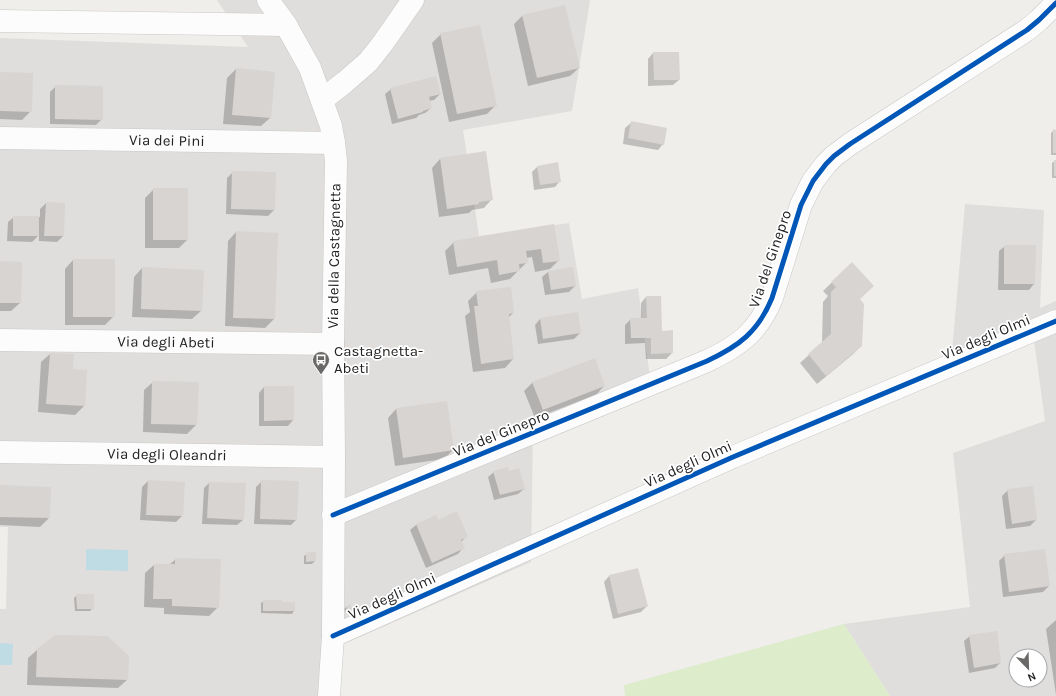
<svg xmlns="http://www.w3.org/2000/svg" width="1056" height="696" font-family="Karla,sans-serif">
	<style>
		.residential { fill: #dfdedc; fill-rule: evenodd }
		.grass { fill: #ddeccb }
		.water { fill: #bfdbe3 }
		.shadow { fill: #0003 }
		.building { fill: #d7d4d2 }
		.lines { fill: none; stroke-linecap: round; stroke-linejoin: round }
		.minor-casing { stroke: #c9c8c7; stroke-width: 23 }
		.minor { stroke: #fdfcfc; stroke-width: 22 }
		.cycleway-casing { stroke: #fff; stroke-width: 8 }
		.cycleway { stroke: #0057b8; stroke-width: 5 }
		.labels { text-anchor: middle; stroke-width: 3.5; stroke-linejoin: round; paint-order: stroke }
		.street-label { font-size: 15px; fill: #222; stroke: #fff }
		.poi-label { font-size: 15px; fill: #222; stroke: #fff; text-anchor: start }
	</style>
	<rect width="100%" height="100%" fill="#f0eeeb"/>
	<!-- residential -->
	<g class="residential">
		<polygon points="217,0 589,0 590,1 572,111 463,130 479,236 569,223 582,299 638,288 650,378 533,430 531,562 321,654 319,696 0,696 0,609 6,609 8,527 0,527 0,38 248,47"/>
		<path d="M965 204 1044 210 1040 308 1056 301V696H890L844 624 970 607 953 453 1045 421 1034 340 950 374ZM1016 656H1040V680H1016Z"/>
	</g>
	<!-- grass -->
	<polygon class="grass" points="844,624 890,696 625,696 624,685"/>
	<!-- water -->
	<g class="water">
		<polygon points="86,549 128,550 128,571 86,570"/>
		<polygon points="0,643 13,644 12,665 0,665"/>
	</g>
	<!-- shadow -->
	<g class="shadow">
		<polygon points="523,15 579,68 570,76 528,86 514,24"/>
		<polygon points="441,34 496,105 487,114 449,122 432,43"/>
		<polygon points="653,53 679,80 673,85 648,86 648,59"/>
		<polygon points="236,69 270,118 261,126 223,124 227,78"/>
		<polygon points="0,73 31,111 22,120 0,119"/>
		<polygon points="56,86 102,119 96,125 50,124 50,92"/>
		<polygon points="391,89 440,94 434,100 429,101 431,108 425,113 419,115 416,118 392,124 385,94"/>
		<polygon points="631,123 663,144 658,150 623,144 625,128"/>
		<polygon points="1054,130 1056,131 1056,155 1051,155 1051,133"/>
		<polygon points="440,159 492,199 484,208 472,210 469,213 439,217 432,168"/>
		<polygon points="1055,161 1056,161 1056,178 1052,178 1052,163"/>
		<polygon points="537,167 560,181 555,187 534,190 532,172"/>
		<polygon points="233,172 274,210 268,216 226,214 227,178"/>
		<polygon points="154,189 187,240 179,248 145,248 145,198"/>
		<polygon points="46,203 63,236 57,242 39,241 39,235 32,242 7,241 8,222 14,217 40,217 40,209"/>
		<polygon points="553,225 559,260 550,269 535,272 532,257 526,258 527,262 510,279 491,283 488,268 449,275 445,251 454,242"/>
		<polygon points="236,232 274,319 265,328 225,326 228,241"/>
		<polygon points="1005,246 1034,284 1029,290 998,290 999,251"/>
		<polygon points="73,260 114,316 105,325 65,325 65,269"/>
		<polygon points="0,262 20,303 11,311 0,311"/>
		<polygon points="852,263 861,346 852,355 817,384 800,363 822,343 823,302 828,296 823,291"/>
		<polygon points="142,268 201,311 192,319 132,317 134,277"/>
		<polygon points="548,272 575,286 569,292 545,295 542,277"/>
		<polygon points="477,292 513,313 508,318 513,359 505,368 473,372 465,316 470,312 468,301"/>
		<polygon points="646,297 661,332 672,353 666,359 646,359 645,343 625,344 625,325 631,319 641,319 641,303"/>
		<polygon points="540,319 580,333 574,339 538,344 535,325"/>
		<polygon points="50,354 72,370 86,371 84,406 75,415 38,412 41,362"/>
		<polygon points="153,382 198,383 196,425 187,434 143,432 144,390"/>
		<polygon points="533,382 604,386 596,395 535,418 524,391"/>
		<polygon points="264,387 293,420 288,426 259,426 259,393"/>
		<polygon points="396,409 453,450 444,459 395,466 388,418"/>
		<polygon points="494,472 508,472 524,489 518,494 494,500 488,477"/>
		<polygon points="148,481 182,516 176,522 140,520 142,487"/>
		<polygon points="262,481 296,520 291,525 254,524 256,487"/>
		<polygon points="209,483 243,520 237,525 202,524 204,488"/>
		<polygon points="0,486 50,488 49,518 40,527 0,525"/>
		<polygon points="1008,490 1036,520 1030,526 1006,529 1002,496"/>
		<polygon points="435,517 437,521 467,536 461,542 463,548 458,554 426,568 410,530 416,525"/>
		<polygon points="307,554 315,561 312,564 304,564 304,556"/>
		<polygon points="1005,555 1049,586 1043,592 1003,597 999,561"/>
		<polygon points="176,559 218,607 209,616 164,614 164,608 144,607 145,573 154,565 169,565"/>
		<polygon points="609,576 647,606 641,612 613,619 604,582"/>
		<polygon points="77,595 93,608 90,611 75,611 74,598"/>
		<polygon points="264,601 281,603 294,611 292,614 261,613 261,603"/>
		<polygon points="347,606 351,608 348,611 345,612 344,609"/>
		<polygon points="1056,620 1056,695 1046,629 1055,621"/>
		<polygon points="970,636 1000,663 995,668 969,673 964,641"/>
		<polygon points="37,650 127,680 118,688 27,685 28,658"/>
	</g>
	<!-- building -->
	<g class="building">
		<polygon points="565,5 580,68 537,78 522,15"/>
		<polygon points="480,25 497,106 457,114 440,33"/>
		<polygon points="653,52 679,52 680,80 654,80"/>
		<polygon points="236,68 275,72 271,118 232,115"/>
		<polygon points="0,72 33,73 32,112 0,111"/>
		<polygon points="436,76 441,94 429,97 432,108 423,111 423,112 398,119 390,88"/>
		<polygon points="55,85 103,86 103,120 55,119"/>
		<polygon points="631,121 667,128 664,145 628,138"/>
		<polygon points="1053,129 1056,130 1056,153 1053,153"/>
		<polygon points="486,151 493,200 479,202 479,204 447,209 440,158"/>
		<rect x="1054" y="160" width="2" height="16"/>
		<polygon points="558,162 561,182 540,185 537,166"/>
		<polygon points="232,171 276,172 275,210 231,209"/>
		<rect x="153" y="188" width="35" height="52"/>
		<polygon points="46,202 65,203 64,236 44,236"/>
		<rect x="13" y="216" width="26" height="20"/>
		<polygon points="554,224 560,261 543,263 541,249 526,251 528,263 519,264 520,271 499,275 497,260 457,267 453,241"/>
		<polygon points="236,231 278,233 275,319 233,318"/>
		<polygon points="1004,245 1036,245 1035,284 1004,284"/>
		<rect x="73" y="259" width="42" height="58"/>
		<polygon points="0,261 22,262 21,303 0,303"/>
		<polygon points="852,262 874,286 860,299 864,304 862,346 826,376 808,354 831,334 831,292 836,287 831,282"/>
		<polygon points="142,267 204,270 202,311 141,309"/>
		<polygon points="573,267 576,286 551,290 548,271"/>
		<polygon points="511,287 514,313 509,314 514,359 481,364 474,306 478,306 476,291"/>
		<polygon points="646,296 661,296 662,331 673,330 673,353 651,354 651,338 631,338 630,318 647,318"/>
		<polygon points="578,312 581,333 543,339 540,318"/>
		<polygon points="50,353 74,354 73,369 87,370 85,406 46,404"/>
		<polygon points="595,358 605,386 543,410 532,382"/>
		<polygon points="152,381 199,382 197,425 151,424"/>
		<polygon points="264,386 294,386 294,420 264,421"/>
		<polygon points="447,401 454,450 403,458 396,408"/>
		<polygon points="508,467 509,471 519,468 525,489 500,495 493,471"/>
		<polygon points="148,480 185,482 183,516 146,515"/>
		<polygon points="261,480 299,481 297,520 260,519"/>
		<polygon points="209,482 246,483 244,520 207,518"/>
		<polygon points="0,485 51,487 50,518 0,517"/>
		<polygon points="1033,486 1037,520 1012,524 1007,489"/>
		<polygon points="457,511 468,537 461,540 465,548 432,563 416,524 436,515 438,520"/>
		<polygon points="1045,549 1050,586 1009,592 1004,554"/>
		<polygon points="311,552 316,552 316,561 306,562 306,553"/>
		<polygon points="175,558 221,559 219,608 172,606 172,599 153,599 154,564 175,564"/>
		<polygon points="638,568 648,606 618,614 609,575"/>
		<polygon points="76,594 94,594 94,609 77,609"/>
		<polygon points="263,600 282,600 282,602 295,602 295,611 263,611"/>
		<polygon points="350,604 352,609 347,610 346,606"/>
		<polygon points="997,631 1001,663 974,668 969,635"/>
		<polygon points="55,635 107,636 129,656 128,680 36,677 37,649"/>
	</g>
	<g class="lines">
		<defs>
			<g id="minor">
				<polyline points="268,0 286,25 310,68 331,126 334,143 336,161 333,344 334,457 333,636 329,696"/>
				<polyline points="0,21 286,25"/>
				<polyline points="322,100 345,82 368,62 383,43 413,0"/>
				<path id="s1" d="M0 138 334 143"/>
				<path id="s2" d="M0 340 333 344"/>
				<path id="s3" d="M0 452 334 457"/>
				<path d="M333 515 707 361C739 346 758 332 772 298L801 205 813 181 826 164 834 156 850 144 1027 30 1039 20 1056 3"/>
				<polyline points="333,636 733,457 1056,321"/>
			</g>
		</defs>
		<!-- minor casing -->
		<use href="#minor" class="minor-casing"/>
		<!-- minor -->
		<use href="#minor" class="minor"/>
		<defs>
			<g id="cycleway">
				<path d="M333 515 707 361C739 346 758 332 772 298L801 205 813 181 826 164 834 156 850 144 1027 30 1039 20 1056 3"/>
				<polyline points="333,636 733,457 1056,321"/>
			</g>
		</defs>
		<!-- cycleway casing -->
		<use href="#cycleway" class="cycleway-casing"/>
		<!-- cycleway -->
		<use href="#cycleway" class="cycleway"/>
	</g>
	<!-- icons -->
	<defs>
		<symbol id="bus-pin" viewBox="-11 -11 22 30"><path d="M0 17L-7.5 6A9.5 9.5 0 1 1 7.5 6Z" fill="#6a6968" stroke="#fff"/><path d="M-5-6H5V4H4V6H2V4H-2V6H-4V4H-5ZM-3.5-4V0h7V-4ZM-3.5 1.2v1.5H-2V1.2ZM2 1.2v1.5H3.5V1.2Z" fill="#fff"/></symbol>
	</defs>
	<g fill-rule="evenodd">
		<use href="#bus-pin" x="311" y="350" width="20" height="27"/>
	</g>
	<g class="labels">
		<!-- street labels -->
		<g class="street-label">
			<text dy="5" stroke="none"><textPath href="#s1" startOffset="167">Via dei Pini</textPath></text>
			<text transform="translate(334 256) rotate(-89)" y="5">Via della Castagnetta</text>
			<text transform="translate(770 259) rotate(-71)" y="5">Via del Ginepro</text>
			<text transform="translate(986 337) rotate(-23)" y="5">Via degli Olmi</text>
			<text dy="5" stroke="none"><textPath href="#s2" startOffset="166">Via degli Abeti</textPath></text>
			<text transform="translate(501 433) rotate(-22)" y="5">Via del Ginepro</text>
			<text dy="5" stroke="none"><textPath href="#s3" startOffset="167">Via degli Oleandri</textPath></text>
			<text transform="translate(688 464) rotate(-24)" y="5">Via degli Olmi</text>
			<text transform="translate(392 596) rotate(-24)" y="5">Via degli Olmi</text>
		</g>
		<!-- poi labels -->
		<g class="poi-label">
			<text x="334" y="356">Castagnetta-<tspan x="334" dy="17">Abeti</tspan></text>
		</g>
	</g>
	<!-- north arrow -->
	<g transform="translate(1028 668) rotate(157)"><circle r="19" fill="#ffffff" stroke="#a7a7a7"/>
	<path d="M0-3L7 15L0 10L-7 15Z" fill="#6a6968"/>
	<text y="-6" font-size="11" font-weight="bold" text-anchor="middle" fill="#222222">N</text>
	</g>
</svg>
